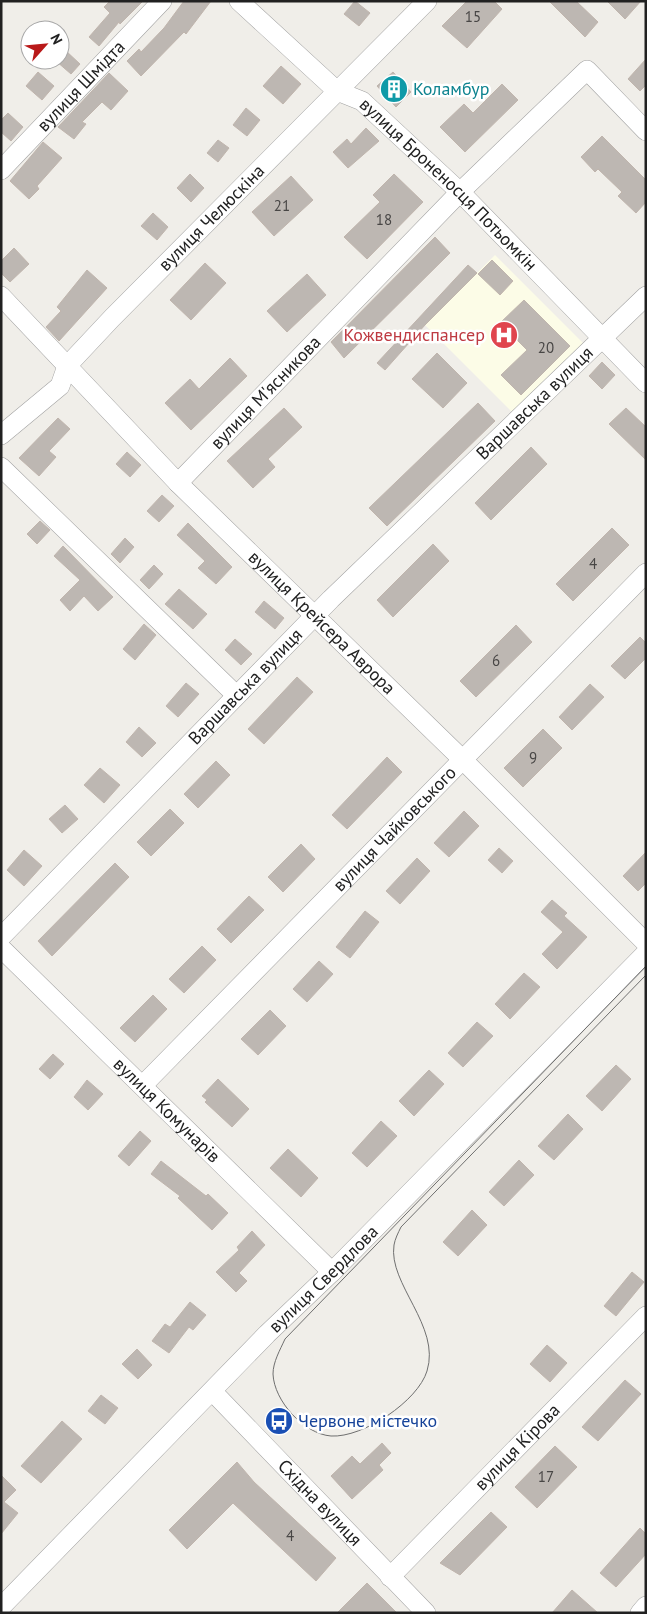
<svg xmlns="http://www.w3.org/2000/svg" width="647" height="1614" font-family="'PT Sans',sans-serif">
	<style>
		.education { fill: #fcfce7 }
		.building { fill: #bdb7b2; stroke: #c0b5ad }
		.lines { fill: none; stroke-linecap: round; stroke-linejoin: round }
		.minor-casing { stroke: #a2a2a2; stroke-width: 20 }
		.minor { stroke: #fff; stroke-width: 19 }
		.tram { stroke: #6f6f6f; stroke-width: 1 }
		.labels { text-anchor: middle; stroke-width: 5; stroke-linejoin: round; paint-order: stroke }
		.number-label { font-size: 15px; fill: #484645 }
		.street-label { font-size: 18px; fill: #212121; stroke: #fff }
		.culture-label { font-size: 18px; fill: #0d838f; stroke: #fff; text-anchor: start }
		.health-label { font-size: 18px; fill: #be3a42; stroke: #fff; text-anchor: end }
		.transit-label { font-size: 18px; fill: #164399; stroke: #fff; text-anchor: start }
	</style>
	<rect width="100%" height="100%" fill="#f0eee9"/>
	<!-- education -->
	<polygon class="education" points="495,255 584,344 514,414 425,325"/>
	<!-- building -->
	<g class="building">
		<polygon points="110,1 143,1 120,24 119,22 99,46 89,37 110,13 104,7"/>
		<polygon points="184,1 211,1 186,34 184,32 141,76 127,61 139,49 141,52 164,28"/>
		<polygon points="355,1 370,13 359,26 344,14"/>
		<polygon points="467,1 494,1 502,9 467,48 442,26"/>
		<polygon points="549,1 576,1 598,22 585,37"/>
		<polygon points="607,1 641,1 625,19"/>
		<polygon points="65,50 80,64 71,74 56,61 60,60 60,56"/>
		<polygon points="646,59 646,85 640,91 628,79"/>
		<polygon points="281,66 301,84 283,104 263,86"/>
		<polygon points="38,72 54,86 42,100 26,86"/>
		<polygon points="393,72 411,92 396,107 377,86"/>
		<polygon points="109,73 128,91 111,110 102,102 82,122 86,124 74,139 58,127"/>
		<polygon points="502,84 518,100 465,152 440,127 464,104 473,113"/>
		<polygon points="246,108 260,120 247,136 233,125"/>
		<polygon points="8,113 23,127 11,141 1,132 1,120"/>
		<polygon points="366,128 379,141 348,168 333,152 347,139 351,144"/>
		<polygon points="602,136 646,180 646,202 636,213 618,196 622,192 598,169 595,172 581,157"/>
		<polygon points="218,140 229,148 218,162 207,153"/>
		<polygon points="43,142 62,158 37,186 39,189 29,199 10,181"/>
		<polygon points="190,174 204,188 191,202 177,188"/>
		<polygon points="394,174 423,202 367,259 344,237 380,202 373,195"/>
		<polygon points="291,176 313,200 274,236 252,212"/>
		<polygon points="153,213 168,227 157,240 141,226"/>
		<polygon points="435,237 450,253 344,358 331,342"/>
		<polygon points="14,248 29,264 10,282 1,273 1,261"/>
		<polygon points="492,260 513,281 500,295 478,274"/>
		<polygon points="205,263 226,283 191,320 170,300"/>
		<polygon points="468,265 477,273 425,325 385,370 377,363"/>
		<polygon points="87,270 107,288 59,341 46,327 61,311 57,307"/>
		<polygon points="307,274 326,295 287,332 267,311"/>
		<polygon points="524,300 570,346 521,395 501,375 527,350 500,323"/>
		<polygon points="437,353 467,383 443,408 412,379"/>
		<polygon points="230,358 247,376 191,430 165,403 190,379 199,389"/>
		<polygon points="602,362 615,375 602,389 589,376"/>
		<polygon points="478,403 495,421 387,526 369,508"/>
		<polygon points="284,408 302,427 268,459 275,467 253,488 227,461"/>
		<polygon points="626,408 646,427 646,460 609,424"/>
		<polygon points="58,418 70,429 49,451 56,457 39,476 19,458"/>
		<polygon points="531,447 547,464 491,520 475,503"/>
		<polygon points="127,452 141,465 130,477 116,464"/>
		<polygon points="162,495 174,506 159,522 147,511"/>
		<polygon points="40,521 50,530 37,544 27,534"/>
		<polygon points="188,523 232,567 216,584 198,568 205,561 177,535"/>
		<polygon points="612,528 629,545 573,601 556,584"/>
		<polygon points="125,538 134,547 120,563 111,554"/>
		<polygon points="433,544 449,561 393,617 377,600"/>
		<polygon points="63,546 113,597 98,611 84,596 70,611 60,600 80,580 54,556"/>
		<polygon points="154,565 163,574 149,589 140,580"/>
		<polygon points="179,589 207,614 193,629 165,604"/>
		<polygon points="264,601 284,618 275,629 255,612"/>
		<polygon points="144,624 156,635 135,660 123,649"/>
		<polygon points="516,625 532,642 476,697 460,681"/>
		<polygon points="640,637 646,643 646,658 625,679 611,666"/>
		<polygon points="235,639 252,654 241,665 225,650"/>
		<polygon points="297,677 313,692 264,744 248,729"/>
		<polygon points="186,683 199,694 178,717 166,706"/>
		<polygon points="590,684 604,697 572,730 559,717"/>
		<polygon points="139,727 156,743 142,757 126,742"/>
		<polygon points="543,729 562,748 523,787 504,768"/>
		<polygon points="387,757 402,772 347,829 332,815"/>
		<polygon points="216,761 230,775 198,808 184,794"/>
		<polygon points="100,768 120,785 104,803 84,785"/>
		<polygon points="65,805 78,819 62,833 49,819"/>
		<polygon points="170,809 184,823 151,856 137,842"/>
		<polygon points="464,811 479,826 449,857 434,843"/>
		<polygon points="301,844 315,859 283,892 268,877"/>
		<polygon points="499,848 513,861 502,873 488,860"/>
		<polygon points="24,850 42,866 24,886 7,870"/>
		<polygon points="646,852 646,883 638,891 623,876"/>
		<polygon points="417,858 430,871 400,904 386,891"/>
		<polygon points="115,863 129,877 52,956 38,941"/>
		<polygon points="249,896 264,910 231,943 217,929"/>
		<polygon points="552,900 567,913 564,916 587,937 557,969 542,954 563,932 541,912"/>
		<polygon points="365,911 379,922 350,958 336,947"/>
		<polygon points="202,946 216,960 184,993 169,979"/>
		<polygon points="319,961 333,974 307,1002 293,989"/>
		<polygon points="524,973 540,987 510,1019 495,1004"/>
		<polygon points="153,995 167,1009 135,1042 120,1028"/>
		<polygon points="270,1010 286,1026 258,1055 241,1039"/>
		<polygon points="477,1022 493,1036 463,1067 448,1053"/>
		<polygon points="53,1054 64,1064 50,1079 39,1069"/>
		<polygon points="616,1065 631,1079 602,1111 586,1096"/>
		<polygon points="429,1070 444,1084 414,1116 399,1101"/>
		<polygon points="218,1079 249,1109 232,1127 205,1102 207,1100 202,1096"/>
		<polygon points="87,1080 103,1094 88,1110 74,1097"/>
		<polygon points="568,1114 583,1129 554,1160 538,1146"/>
		<polygon points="381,1121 397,1136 367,1167 352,1153"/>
		<polygon points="140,1131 151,1141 129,1166 118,1156"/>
		<polygon points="288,1149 318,1178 301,1197 270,1168"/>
		<polygon points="519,1160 534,1175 504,1206 489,1192"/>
		<polygon points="161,1161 206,1196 208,1194 228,1213 212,1230 178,1198 180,1196 151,1174"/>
		<polygon points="472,1210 487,1225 458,1256 443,1242"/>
		<polygon points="252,1231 265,1245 239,1273 247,1281 236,1292 216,1272 239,1250 237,1247"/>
		<polygon points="632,1272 644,1282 616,1316 604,1306"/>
		<polygon points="190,1302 206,1315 193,1330 189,1327 169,1353 152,1341 165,1324 170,1327"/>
		<polygon points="547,1345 567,1363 550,1382 530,1364"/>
		<polygon points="137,1349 152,1365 138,1379 122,1364"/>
		<polygon points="625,1380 641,1394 598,1441 582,1427"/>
		<polygon points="101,1395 118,1408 105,1424 88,1411"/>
		<polygon points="62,1421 82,1439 41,1483 21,1466"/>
		<polygon points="382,1443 391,1453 379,1465 383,1470 352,1499 331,1476 352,1456 360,1464"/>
		<polygon points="555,1446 577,1467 537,1508 515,1487"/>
		<polygon points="237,1462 254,1482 336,1558 316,1581 233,1503 187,1549 169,1530"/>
		<polygon points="1,1475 16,1490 4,1502 18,1513 1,1534"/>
		<polygon points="491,1512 507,1527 460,1575 440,1563"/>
		<polygon points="640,1528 646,1534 646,1554 616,1587 600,1573"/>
		<polygon points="367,1583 397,1613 337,1613"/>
		<polygon points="572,1590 598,1613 552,1613"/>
	</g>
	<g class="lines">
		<defs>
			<g id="minor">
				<path id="s1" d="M239 1 337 91 362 101 460 192 646 383"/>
				<path id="s2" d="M1 170 162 1"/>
				<path id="s3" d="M1 296 178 483 463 760 646 943"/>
				<path id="s4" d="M1 435 60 386 67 366 112 318 427 1"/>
				<polyline points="1,467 236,695"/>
				<path id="s5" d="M178 483 460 192 587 70 646 131"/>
				<path id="s6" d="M1 937 331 599 646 296"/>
				<path id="s7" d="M1 948 332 1272"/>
				<path id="s8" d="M143 1085 646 573"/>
				<path id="s9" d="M213 1392 426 1613"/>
				<path id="s10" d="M390 1577 646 1316"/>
				<path id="s11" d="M1 1607 267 1334 332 1272 646 953"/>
				<polyline points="640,1613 646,1606"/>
			</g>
		</defs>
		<!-- minor casing -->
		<use href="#minor" class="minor-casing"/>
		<!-- minor -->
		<use href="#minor" class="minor"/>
		<!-- tram -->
		<path class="tram" d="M646 966 285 1339C280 1350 273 1362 273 1374 274 1401 304 1434 331 1436 363 1438 418 1401 427 1371 441 1326 388 1284 394 1245 395 1239 398 1233 401 1227L646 975"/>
	</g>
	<!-- icons -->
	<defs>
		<symbol id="building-disc" viewBox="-11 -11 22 22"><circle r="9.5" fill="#0f9aa8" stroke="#fff"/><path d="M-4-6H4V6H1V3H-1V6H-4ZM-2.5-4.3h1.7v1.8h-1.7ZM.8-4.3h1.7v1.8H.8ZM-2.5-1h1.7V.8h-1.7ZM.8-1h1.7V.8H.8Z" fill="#fff"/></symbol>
		<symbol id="hospital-disc" viewBox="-11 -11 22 22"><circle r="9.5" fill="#e0444e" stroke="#fff"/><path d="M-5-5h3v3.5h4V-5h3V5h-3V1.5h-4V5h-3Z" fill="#fff"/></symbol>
		<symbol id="bus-disc" viewBox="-11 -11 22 22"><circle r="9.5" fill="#1a4fb4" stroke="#fff"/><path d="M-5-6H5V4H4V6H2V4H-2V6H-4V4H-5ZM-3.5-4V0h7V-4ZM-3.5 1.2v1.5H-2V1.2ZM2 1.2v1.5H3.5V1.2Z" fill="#fff"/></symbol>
	</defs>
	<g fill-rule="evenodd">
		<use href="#building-disc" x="378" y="73" width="32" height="32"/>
		<use href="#hospital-disc" x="488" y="319" width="32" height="32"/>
		<use href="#bus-disc" x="263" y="1405" width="32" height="32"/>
	</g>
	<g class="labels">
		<!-- number labels -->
		<g class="number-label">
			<text x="473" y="22">15</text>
			<text x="282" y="211">21</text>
			<text x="384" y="225">18</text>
			<text x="546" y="353">20</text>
			<text x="593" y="569">4</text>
			<text x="496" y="666">6</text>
			<text x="533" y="763">9</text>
			<text x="546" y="1482">17</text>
			<text x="290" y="1541">4</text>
		</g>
		<!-- street labels -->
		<g class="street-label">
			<text dy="6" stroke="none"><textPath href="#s2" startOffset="116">вулиця Шмідта</textPath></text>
			<text dy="6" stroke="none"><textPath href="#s1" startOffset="280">вулиця Броненосця Потьомкін</textPath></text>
			<text dy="6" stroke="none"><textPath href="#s4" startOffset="305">вулиця Челюскіна</textPath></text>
			<text dy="6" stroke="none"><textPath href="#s5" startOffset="126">вулиця М'ясникова</textPath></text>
			<text dy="6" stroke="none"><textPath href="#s6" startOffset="755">Варшавська вулиця</textPath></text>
			<text dy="6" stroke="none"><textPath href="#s3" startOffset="458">вулиця Крейсера Аврора</textPath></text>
			<text dy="6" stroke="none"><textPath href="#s6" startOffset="350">Варшавська вулиця</textPath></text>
			<text dy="6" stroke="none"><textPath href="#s8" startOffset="359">вулиця Чайковського</textPath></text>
			<text dy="6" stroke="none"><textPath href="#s7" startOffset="232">вулиця Комунарів</textPath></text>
			<text dy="6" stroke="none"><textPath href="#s11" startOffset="460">вулиця Свердлова</textPath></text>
			<text dy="6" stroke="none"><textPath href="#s10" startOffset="182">вулиця Кірова</textPath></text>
			<text dy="6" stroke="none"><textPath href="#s9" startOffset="154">Східна вулиця</textPath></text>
		</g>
		<!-- culture labels -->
		<g class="culture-label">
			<text x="413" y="95">Коламбур</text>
		</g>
		<!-- health labels -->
		<g class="health-label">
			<text x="485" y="341">Кожвендиспансер</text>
		</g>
		<!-- transit labels -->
		<g class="transit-label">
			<text x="298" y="1427">Червоне містечко</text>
		</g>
	</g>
	<!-- border -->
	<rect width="647" height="1614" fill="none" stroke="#212121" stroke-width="5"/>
	<!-- north arrow -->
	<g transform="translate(45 45) rotate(63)"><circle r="24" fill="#ffffff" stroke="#a6a6a6"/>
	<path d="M0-4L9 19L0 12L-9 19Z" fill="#b91919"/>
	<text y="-8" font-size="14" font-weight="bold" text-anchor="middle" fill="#212121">N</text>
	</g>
</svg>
